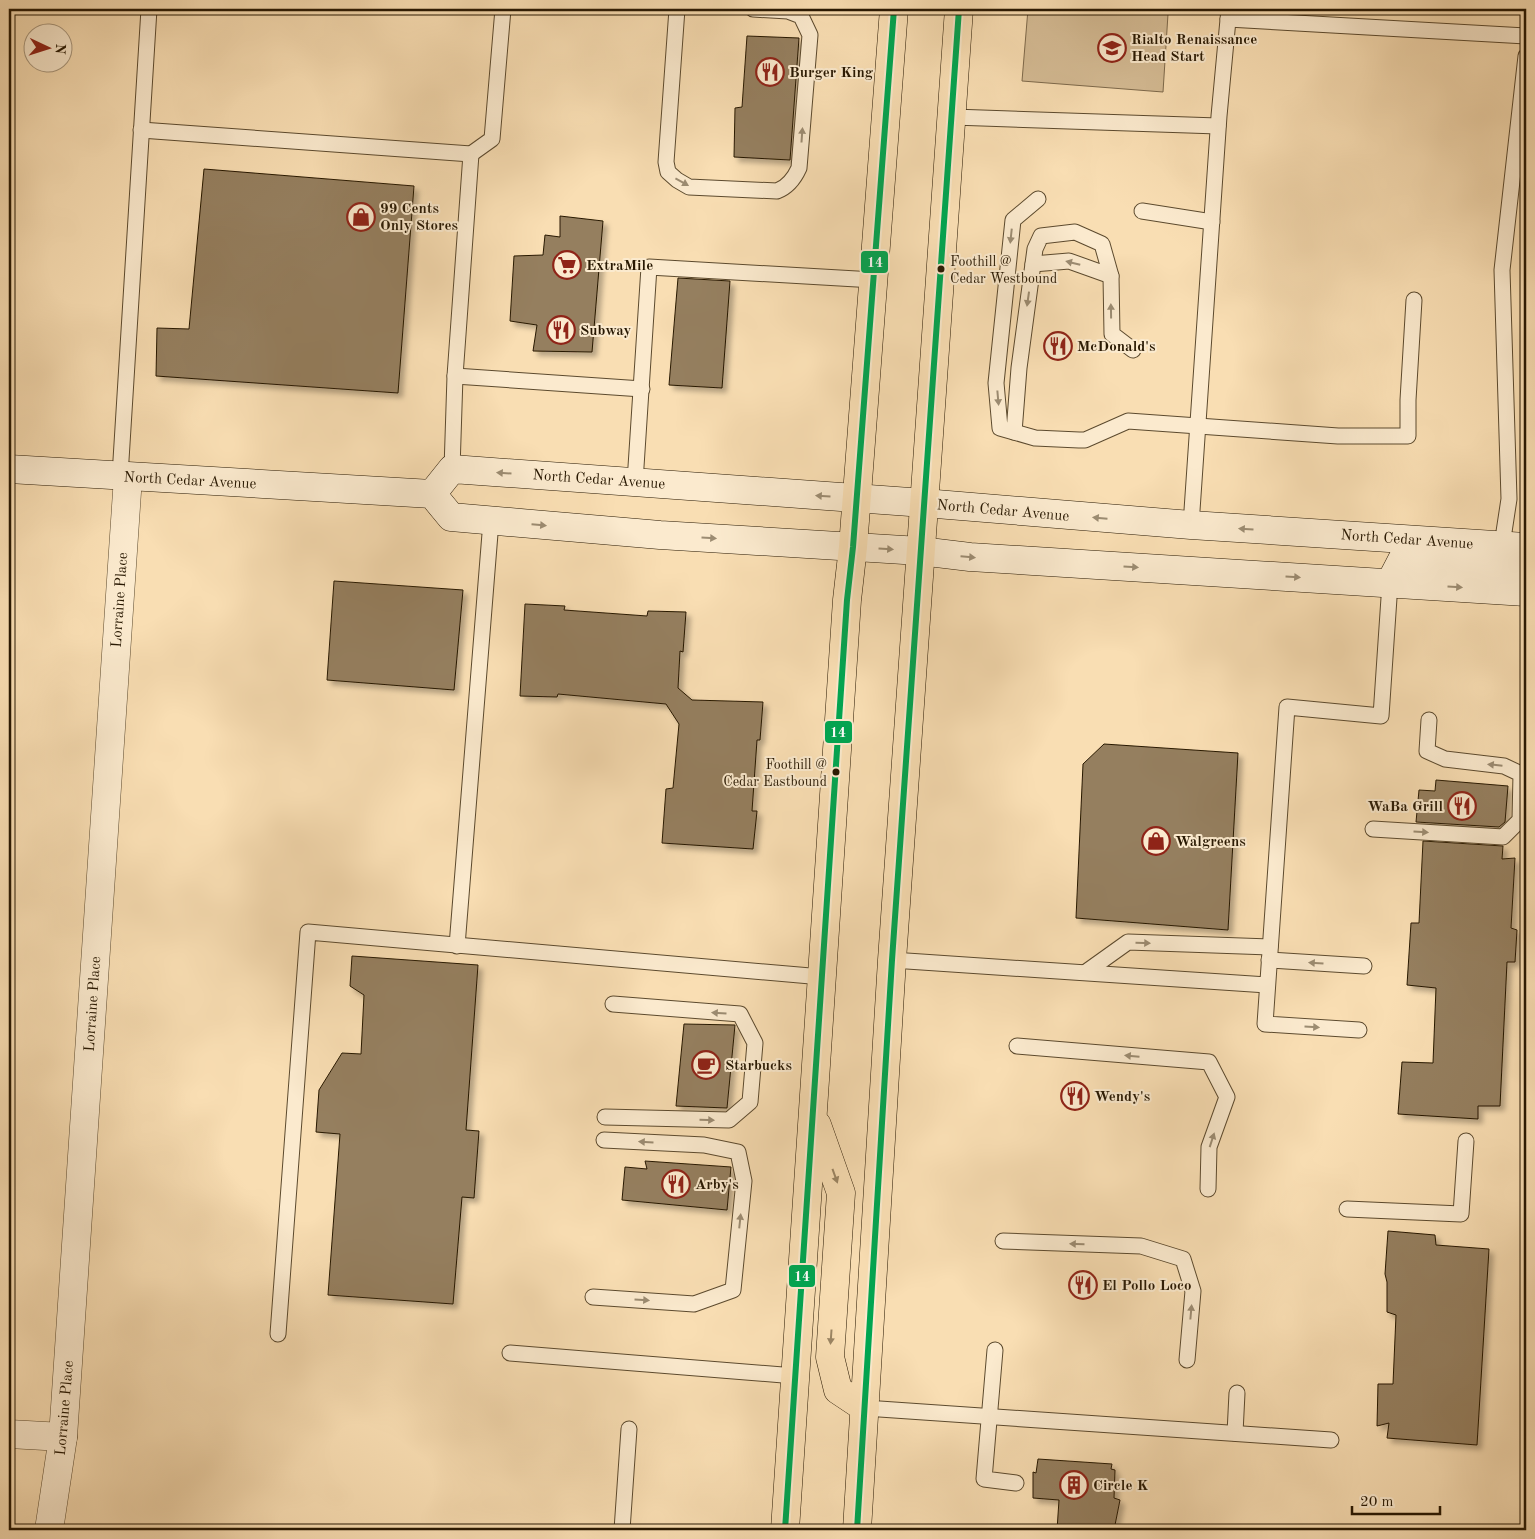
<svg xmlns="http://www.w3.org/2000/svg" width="1535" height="1539" font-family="'Old Standard TT',serif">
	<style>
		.green { fill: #d5bc95; stroke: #7e6a4c }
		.building { fill: #957f5e; stroke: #281802; filter: url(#shadow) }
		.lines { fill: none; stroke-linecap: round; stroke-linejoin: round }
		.lane-casing { stroke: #5c4a2e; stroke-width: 17 }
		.street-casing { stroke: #5c4a2e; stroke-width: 29 }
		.secondary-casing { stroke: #281802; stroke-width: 29 }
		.primary-casing { stroke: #281802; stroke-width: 29 }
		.lane { stroke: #fbeace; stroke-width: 15 }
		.street { stroke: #fbeace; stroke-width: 28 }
		.secondary { stroke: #fbeace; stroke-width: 28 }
		.primary { stroke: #f9deb3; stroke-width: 28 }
		.bus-1-casing { stroke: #fbeace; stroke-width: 10 }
		.bus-1 { stroke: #00a651; stroke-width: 6 }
		.oneway { fill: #9c8c72 }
		.oneway2 { fill: #9b8563 }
		.bus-dot { fill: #281802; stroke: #fbeace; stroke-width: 2 }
		.labels { text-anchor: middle; stroke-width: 4; stroke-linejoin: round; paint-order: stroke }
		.bus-label { font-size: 14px; fill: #281802; stroke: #fbeace; text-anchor: start }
		.poi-label { font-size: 15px; font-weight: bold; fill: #281802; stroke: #fbeace; text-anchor: start }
		.street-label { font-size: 15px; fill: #281802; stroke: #fbeace }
		.line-badge { stroke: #fbeace; stroke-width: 2 }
		.badge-label { font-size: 14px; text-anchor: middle; font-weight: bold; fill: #fff }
	</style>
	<defs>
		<filter id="shadow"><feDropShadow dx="4.5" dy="4.5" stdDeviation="2.5" flood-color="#0004"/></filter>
	</defs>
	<rect width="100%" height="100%" fill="#f9deb3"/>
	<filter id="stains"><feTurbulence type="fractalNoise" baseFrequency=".004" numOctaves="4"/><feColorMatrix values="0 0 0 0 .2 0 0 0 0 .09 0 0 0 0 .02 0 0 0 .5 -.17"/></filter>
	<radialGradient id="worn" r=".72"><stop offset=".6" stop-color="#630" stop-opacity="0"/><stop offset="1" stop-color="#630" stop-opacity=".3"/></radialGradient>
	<!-- green -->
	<polygon class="green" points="1028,9 1081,9 1168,14 1163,92 1022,81"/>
	<!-- building -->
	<g class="building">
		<polygon points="747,36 799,38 790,160 734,157 735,108 742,107"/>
		<polygon points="204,169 414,186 398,393 156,376 157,328 189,329"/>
		<polygon points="560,216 603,221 592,352 533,351 537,325 510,321 514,256 543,255 545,235 560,237"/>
		<polygon points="678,278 730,281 722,388 669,385"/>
		<polygon points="334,581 463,590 454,690 327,680"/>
		<polygon points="525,604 565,606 564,610 647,616 648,611 686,612 683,652 680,651 678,688 692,700 763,702 760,740 757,740 752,811 757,811 753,849 662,843 666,789 673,788 679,724 666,704 558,694 557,697 520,696"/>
		<polygon points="1104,744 1238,753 1228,930 1076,918 1083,764"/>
		<polygon points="1436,780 1508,786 1505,822 1499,827 1416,822 1419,790 1435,791"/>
		<polygon points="1423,841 1503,846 1502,859 1515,858 1511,928 1517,930 1515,962 1507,962 1500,1106 1478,1106 1478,1119 1398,1114 1402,1062 1433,1063 1436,988 1407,985 1411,923 1419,923"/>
		<polygon points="352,956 478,965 466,1130 479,1131 474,1198 462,1197 453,1304 328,1295 340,1134 316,1132 319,1090 342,1053 361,1054 364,995 350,986"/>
		<polygon points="684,1024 735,1025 727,1108 676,1106"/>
		<polygon points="645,1161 731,1167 727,1210 622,1200 625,1167 647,1169"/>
		<polygon points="1388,1231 1435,1235 1436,1245 1489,1249 1477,1445 1387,1438 1389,1423 1377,1426 1378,1384 1393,1384 1396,1315 1387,1312 1387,1282 1385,1274"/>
		<polygon points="1038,1459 1112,1464 1111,1469 1115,1470 1114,1498 1120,1500 1114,1530 1057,1530 1059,1500 1033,1498 1033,1472 1036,1473"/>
	</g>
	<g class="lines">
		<defs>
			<g id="lane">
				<path d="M677 9 666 162 668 172 677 180 689 187 777 191C788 187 794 179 799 168L810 35 801 16 788 11 753 9"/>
				<polyline points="1228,19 1526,36"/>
				<polyline points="953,117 1218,126"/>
				<polyline points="141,130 471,154 455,376 452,469"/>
				<polyline points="471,154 492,139 503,9"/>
				<polyline points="1038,199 1013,220 996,383 1000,428 1035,438 1079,440 1085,440 1128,421 1338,436 1408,436 1408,400 1414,300"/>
				<polyline points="1142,211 1212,222"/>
				<polyline points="1033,264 1069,261 1111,276"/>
				<polyline points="455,376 642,389"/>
				<polyline points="1014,432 1019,368 1035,249 1041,236 1075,232 1102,244 1111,276 1112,334 1133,350"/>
				<polyline points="120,476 149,9"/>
				<polyline points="635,482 649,267 874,280"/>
				<polyline points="1191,525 1219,116 1229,9"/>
				<polyline points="1502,545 1509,499 1502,270 1526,56"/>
				<polyline points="1373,829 1503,837 1520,820 1521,774 1504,766 1445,759 1427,751 1429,720"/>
				<polyline points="457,946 491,521"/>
				<polyline points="892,960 1267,985"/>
				<polyline points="1269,960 1364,966"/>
				<polyline points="1086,972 1128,942 1270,947"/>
				<polyline points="1359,1030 1265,1024 1287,707 1381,716 1390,583"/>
				<polyline points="1017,1046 1209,1062 1227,1097 1209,1147 1208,1189"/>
				<polyline points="605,1117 729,1120 750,1102 755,1043 740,1014 613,1004"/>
				<polyline points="1347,1209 1461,1214 1466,1141"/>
				<polyline points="1003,1241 1141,1246 1183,1259 1193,1291 1187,1360"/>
				<polyline points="593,1297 694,1304 733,1290 744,1181 738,1152 704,1145 604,1140"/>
				<polyline points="278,1334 308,932 822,977"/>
				<polyline points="995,1350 984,1479 1016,1483"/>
				<polyline points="510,1353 795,1376"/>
				<polyline points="865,1408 1331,1440"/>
				<polyline points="1235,1433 1237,1393"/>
				<polyline points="622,1530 629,1429"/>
			</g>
			<g id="street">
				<polyline points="9,1434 63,1437"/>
				<polyline points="49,1530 63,1437 128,477"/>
			</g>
			<g id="secondary">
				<polyline points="9,469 432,494 451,517 660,535 920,551 970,557 1526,592"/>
				<polyline points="432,494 452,469 924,503 1191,525 1526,547"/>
				<polyline points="1390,583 1403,558 1526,566"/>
			</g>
			<g id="primary">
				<polyline points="817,1125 841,1193 830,1357 838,1390 865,1408"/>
				<polyline points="785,1530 847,600 853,547 894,9"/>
				<polyline points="857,1530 892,960 959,9"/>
			</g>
		</defs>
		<!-- lane casing -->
		<use href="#lane" class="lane-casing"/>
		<!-- street casing -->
		<use href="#street" class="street-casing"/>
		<!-- secondary casing -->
		<use href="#secondary" class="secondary-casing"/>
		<!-- primary casing -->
		<use href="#primary" class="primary-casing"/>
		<!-- lane -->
		<use href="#lane" class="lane"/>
		<!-- street -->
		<use href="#street" class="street"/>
		<!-- secondary -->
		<use href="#secondary" class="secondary"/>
		<!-- primary -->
		<use href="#primary" class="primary"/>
		<defs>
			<g id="bus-1">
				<polyline points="785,1530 847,600 853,547 894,9"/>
				<polyline points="857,1530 892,960 959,9"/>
			</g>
		</defs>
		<!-- bus-1 casing -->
		<use href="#bus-1" class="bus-1-casing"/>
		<!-- bus-1 -->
		<use href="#bus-1" class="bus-1"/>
	</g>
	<!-- one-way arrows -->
	<defs><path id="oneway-solid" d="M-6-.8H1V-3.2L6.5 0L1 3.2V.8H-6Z" transform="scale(1.25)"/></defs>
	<g class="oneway">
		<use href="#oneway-solid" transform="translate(802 135) rotate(-86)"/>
		<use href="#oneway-solid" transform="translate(682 182) rotate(29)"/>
		<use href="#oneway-solid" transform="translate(1011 236) rotate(96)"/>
		<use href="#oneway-solid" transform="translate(1073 263) rotate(-166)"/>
		<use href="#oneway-solid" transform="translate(1028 299) rotate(98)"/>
		<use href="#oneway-solid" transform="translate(1111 311) rotate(-91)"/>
		<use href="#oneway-solid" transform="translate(998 398) rotate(85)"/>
		<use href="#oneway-solid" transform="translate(504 473) rotate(-176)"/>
		<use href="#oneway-solid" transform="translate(823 496) rotate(-176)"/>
		<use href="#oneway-solid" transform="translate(1100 518) rotate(-175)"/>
		<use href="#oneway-solid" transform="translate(539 525) rotate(5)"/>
		<use href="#oneway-solid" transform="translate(1246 529) rotate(-176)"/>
		<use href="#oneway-solid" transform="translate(709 538) rotate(3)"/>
		<use href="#oneway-solid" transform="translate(886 549) rotate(4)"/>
		<use href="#oneway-solid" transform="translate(968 557) rotate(5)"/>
		<use href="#oneway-solid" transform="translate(1131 567) rotate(4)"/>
		<use href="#oneway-solid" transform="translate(1293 577) rotate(4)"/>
		<use href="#oneway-solid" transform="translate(1455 587) rotate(3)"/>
		<use href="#oneway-solid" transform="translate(1495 765) rotate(-174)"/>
		<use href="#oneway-solid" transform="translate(1421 832) rotate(3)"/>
		<use href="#oneway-solid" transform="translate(1143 943) rotate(2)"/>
		<use href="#oneway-solid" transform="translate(1316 963) rotate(-176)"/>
		<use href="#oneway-solid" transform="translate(719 1013) rotate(-176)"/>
		<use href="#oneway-solid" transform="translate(1312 1027) rotate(3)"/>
		<use href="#oneway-solid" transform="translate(1132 1056) rotate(-175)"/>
		<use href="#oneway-solid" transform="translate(707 1120) rotate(2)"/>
		<use href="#oneway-solid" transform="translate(1212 1140) rotate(-72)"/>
		<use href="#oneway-solid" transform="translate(646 1142) rotate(-177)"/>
		<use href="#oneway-solid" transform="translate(740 1221) rotate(-84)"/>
		<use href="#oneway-solid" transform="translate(1077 1244) rotate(-178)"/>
		<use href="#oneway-solid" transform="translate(642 1300) rotate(4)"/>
		<use href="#oneway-solid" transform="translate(1191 1312) rotate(-85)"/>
	</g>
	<g class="oneway2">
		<use href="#oneway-solid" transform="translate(835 1176) rotate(70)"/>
		<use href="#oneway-solid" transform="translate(831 1337) rotate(94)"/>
	</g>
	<!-- icons -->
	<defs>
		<symbol id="school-ring" viewBox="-11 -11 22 22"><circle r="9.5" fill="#fbeace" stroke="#8f2418" stroke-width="1.5"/><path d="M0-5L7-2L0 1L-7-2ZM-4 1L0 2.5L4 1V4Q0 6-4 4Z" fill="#8f2418"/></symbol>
		<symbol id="restaurant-ring" viewBox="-11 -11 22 22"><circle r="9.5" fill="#fbeace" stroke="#8f2418" stroke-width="1.5"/><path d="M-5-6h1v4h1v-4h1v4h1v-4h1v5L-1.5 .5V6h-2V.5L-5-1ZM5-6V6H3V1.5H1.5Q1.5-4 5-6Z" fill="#8f2418"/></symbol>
		<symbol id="shop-ring" viewBox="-11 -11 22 22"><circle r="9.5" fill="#fbeace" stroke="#8f2418" stroke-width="1.5"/><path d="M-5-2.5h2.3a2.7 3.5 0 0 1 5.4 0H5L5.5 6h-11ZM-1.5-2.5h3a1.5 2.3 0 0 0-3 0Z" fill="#8f2418"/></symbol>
		<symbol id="supermarket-ring" viewBox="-11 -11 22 22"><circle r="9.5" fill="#fbeace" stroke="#8f2418" stroke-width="1.5"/><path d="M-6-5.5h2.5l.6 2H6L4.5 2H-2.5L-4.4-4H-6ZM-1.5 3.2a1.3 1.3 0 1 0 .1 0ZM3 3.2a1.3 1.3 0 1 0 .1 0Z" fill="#8f2418"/></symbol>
		<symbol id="cafe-ring" viewBox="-11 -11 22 22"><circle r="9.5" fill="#fbeace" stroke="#8f2418" stroke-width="1.5"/><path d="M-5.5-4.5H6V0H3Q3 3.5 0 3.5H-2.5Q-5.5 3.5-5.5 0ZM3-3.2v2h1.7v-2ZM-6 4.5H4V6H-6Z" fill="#8f2418"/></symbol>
		<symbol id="building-ring" viewBox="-11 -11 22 22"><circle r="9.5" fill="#fbeace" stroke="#8f2418" stroke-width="1.5"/><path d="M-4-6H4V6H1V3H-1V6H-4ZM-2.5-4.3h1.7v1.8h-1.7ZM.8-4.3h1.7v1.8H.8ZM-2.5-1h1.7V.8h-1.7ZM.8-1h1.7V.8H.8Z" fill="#8f2418"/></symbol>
	</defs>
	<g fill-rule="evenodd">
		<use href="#school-ring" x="1096" y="32" width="32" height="32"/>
		<use href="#restaurant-ring" x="754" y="56" width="32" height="32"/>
		<use href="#shop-ring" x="345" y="201" width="32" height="32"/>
		<use href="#supermarket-ring" x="551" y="249" width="32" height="32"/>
		<use href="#restaurant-ring" x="545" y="314" width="32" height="32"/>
		<use href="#restaurant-ring" x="1042" y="330" width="32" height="32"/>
		<use href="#restaurant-ring" x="1446" y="790" width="32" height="32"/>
		<use href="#shop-ring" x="1140" y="825" width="32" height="32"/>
		<use href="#cafe-ring" x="690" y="1049" width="32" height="32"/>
		<use href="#restaurant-ring" x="1059" y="1080" width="32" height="32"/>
		<use href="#restaurant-ring" x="660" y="1168" width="32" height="32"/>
		<use href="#restaurant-ring" x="1067" y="1269" width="32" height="32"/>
		<use href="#building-ring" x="1058" y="1469" width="32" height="32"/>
	</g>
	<!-- markers -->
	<g class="bus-dot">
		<circle cx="941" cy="269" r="4.5"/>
		<circle cx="836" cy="772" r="4.5"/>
	</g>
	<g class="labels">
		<!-- bus labels -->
		<g class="bus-label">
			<text x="950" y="266">Foothill @<tspan x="950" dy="17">Cedar Westbound</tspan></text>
			<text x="827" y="769" text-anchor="end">Foothill @<tspan x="827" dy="17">Cedar Eastbound</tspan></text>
		</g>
		<!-- poi labels -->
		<g class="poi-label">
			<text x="1131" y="44">Rialto Renaissance<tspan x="1131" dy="17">Head Start</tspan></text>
			<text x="789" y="77">Burger King</text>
			<text x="380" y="213">99 Cents<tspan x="380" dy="17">Only Stores</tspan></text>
			<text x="586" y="270">ExtraMile</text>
			<text x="580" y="335">Subway</text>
			<text x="1077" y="351">McDonald's</text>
			<text x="1443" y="811" text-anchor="end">WaBa Grill</text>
			<text x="1175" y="846">Walgreens</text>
			<text x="725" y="1070">Starbucks</text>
			<text x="1094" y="1101">Wendy's</text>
			<text x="695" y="1189">Arby's</text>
			<text x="1102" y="1290">El Pollo Loco</text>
			<text x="1093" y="1490">Circle K</text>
		</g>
		<!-- street labels -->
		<g class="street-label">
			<text transform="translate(599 479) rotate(4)" y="5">North Cedar Avenue</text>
			<text transform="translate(190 480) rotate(3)" y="5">North Cedar Avenue</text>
			<text transform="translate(1003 510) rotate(5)" y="5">North Cedar Avenue</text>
			<text transform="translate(1407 539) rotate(4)" y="5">North Cedar Avenue</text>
			<text transform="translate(119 600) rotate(-86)" y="5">Lorraine Place</text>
			<text transform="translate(92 1004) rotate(-86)" y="5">Lorraine Place</text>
			<text transform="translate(64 1408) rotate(-85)" y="5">Lorraine Place</text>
		</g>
	</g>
	<g class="line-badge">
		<rect x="860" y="250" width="29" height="24" rx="5" fill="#00a651"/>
		<rect x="824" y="720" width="29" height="24" rx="5" fill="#00a651"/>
		<rect x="788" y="1264" width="28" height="24" rx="5" fill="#00a651"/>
	</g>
	<g class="badge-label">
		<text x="875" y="267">14</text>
		<text x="838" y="737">14</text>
		<text x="802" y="1281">14</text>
	</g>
	<!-- margin -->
	<rect width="1535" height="1539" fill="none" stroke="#f9deb3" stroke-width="30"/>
	<rect x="10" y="10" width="1515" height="1519" fill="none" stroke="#281802" stroke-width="2.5"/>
	<rect x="15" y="15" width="1505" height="1509" fill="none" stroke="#281802"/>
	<!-- north arrow -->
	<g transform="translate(48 48) rotate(94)"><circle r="24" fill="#fbeace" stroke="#a7967c"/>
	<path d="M0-4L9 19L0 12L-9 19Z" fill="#8f2418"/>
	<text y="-8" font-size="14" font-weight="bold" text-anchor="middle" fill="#281802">N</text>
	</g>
	<!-- scale -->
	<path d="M1352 1506v8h88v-8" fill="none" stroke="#281802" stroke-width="2.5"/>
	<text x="1360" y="1506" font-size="15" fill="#281802" stroke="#fbeace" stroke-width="4" paint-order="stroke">20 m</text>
	<rect width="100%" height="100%" filter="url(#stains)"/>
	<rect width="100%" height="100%" fill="url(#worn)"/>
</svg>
